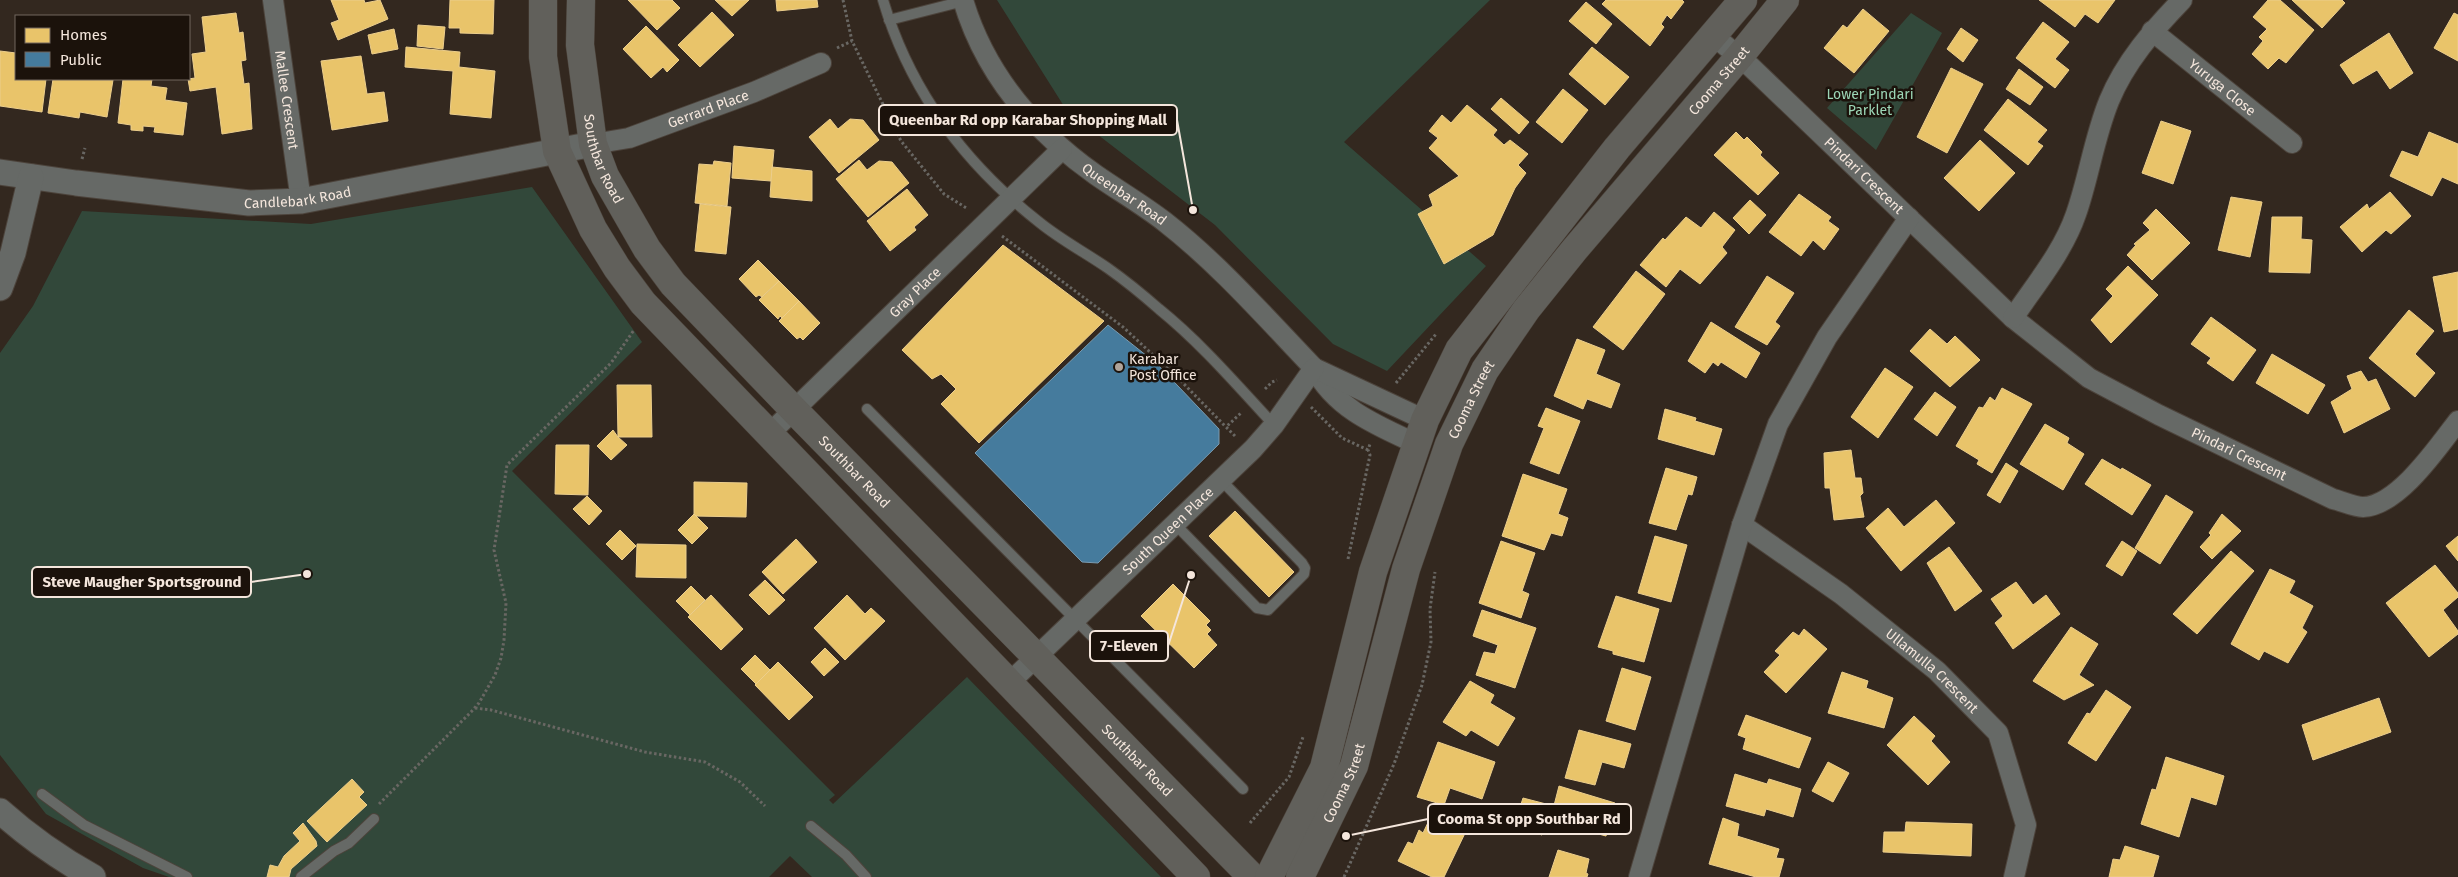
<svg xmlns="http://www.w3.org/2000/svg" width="2458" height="877" font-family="'Fira Sans',sans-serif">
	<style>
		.green { fill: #32483a }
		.homes { fill: #e9c46a; stroke: #ecce8c }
		.public { fill: #457b9d; stroke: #7a9bb0 }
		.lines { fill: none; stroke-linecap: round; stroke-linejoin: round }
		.service-casing { stroke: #4c433b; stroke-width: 12 }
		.minor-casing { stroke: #4c433b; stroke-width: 22 }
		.tertiary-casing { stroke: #4c433b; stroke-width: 27 }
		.secondary-casing { stroke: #4c433b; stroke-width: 29 }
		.path { stroke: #696763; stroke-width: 3; stroke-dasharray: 2.5 2.5; stroke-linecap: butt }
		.service { stroke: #666966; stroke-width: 10 }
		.minor { stroke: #666966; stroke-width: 20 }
		.tertiary { stroke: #666966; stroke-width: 25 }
		.secondary { stroke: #61605b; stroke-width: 28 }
		.poi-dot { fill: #b0a49a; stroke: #1b120b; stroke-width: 2 }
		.labels { text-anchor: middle; stroke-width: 5; stroke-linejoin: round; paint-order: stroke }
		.street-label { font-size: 14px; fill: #f4e6dc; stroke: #1b120b }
		.park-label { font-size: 14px; fill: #9cd6b6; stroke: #1b120b }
		.poi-label { font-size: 14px; fill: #f4e6dc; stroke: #1b120b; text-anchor: start }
		.leader { fill: none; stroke: #f4e6dc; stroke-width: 2 }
		.callout-dot { fill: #f4e6dc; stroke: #1b120b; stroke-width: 2 }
		.callout { fill: #1b120b; stroke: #f4e6dc; stroke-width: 2 }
		.callout-label { font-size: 15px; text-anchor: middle; font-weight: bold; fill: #f4e6dc }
	</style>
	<rect width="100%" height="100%" fill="#33281f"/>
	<!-- green -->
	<g class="green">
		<polygon points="997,0 1490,0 1344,142 1486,266 1387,371 1333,344 1215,225 1067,111"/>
		<polygon points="1911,13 1942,33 1876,150 1827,108"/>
		<polygon points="532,187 642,342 512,471 835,795 829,800 833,804 967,677 1161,877 812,877 790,856 769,877 169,877 143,868 46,814 0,755 0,353 33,306 82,211 311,224"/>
	</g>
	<!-- homes -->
	<g class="homes">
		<polygon points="331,0 364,0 365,3 380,0 388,19 338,40 331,23 339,20"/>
		<polygon points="450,0 494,0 493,34 460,33 460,28 449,28"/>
		<polygon points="628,0 672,0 680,8 657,30"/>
		<polygon points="715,0 749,0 732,16"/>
		<polygon points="776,0 817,0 818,7 777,11"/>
		<polygon points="1606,0 1682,0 1684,2 1671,19 1667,15 1661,24 1664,27 1650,46 1602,4"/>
		<polygon points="2039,0 2115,0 2098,23 2085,14 2075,27"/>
		<polygon points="2268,0 2280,0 2314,30 2286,63 2279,58 2268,69 2252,54 2263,41 2259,37 2267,29 2253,17"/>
		<polygon points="2292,0 2342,0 2345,3 2322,28"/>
		<polygon points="1586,2 1612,24 1596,44 1569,21"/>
		<polygon points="1863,9 1889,31 1854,73 1824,48 1843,25 1847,28"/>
		<polygon points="712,12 734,35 700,67 678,45"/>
		<polygon points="236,13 239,33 243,32 246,60 241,61 244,84 249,83 252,129 222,134 216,87 190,91 188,79 195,78 192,54 206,52 202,17"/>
		<polygon points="2454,13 2458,15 2458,61 2434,48"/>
		<polygon points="2043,22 2069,42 2055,59 2069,70 2055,88 2016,58"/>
		<polygon points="418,25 445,27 443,49 417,46"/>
		<polygon points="646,26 679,60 667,72 663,67 651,78 623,49"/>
		<polygon points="1961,28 1978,40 1963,62 1947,49"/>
		<polygon points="394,29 398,49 372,54 368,35"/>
		<polygon points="2389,33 2413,73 2390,89 2377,70 2353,84 2340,65"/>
		<polygon points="406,47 460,52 459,67 495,71 491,118 450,114 453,71 405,67"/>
		<polygon points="1592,47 1629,77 1605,105 1569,74"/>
		<polygon points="0,51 16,53 16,79 46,79 42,112 0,106"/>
		<polygon points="361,56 367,94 384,92 388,121 332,130 321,61"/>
		<polygon points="1951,68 1983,84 1947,153 1917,137"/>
		<polygon points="2019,69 2043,87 2030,105 2006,89"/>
		<polygon points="53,79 113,80 107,117 80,112 79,118 48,113"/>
		<polygon points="123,79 152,79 151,86 167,88 165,100 187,103 183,135 154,132 155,127 143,126 143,131 131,130 131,125 118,123"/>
		<polygon points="1563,89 1588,110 1562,143 1536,122"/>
		<polygon points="1501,98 1529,122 1519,134 1491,109"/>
		<polygon points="2008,99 2047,130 2037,142 2043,146 2028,165 1984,130"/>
		<polygon points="1467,105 1497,130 1493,135 1504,145 1510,140 1528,154 1518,165 1526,173 1515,188 1493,235 1444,264 1418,214 1433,206 1429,195 1459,176 1429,148 1438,138 1429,131 1442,115 1451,123"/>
		<polygon points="830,119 838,129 850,119 863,120 879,140 839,173 809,137"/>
		<polygon points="2161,121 2191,131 2173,184 2142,173"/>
		<polygon points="1736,132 1744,140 1747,137 1762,152 1760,155 1779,173 1758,195 1714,155"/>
		<polygon points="2429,132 2458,144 2458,184 2442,177 2432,196 2390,176 2402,151 2418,157"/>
		<polygon points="1980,140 2015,173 1979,211 1944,178"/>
		<polygon points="734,146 774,150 771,181 732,178"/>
		<polygon points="859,160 867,170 879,161 892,162 909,183 868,217 836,179"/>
		<polygon points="714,161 731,163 727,206 695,203 699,164 713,165"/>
		<polygon points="772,167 812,171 812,201 770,197"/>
		<polygon points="907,189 928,215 914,227 916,230 890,251 867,221"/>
		<polygon points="2390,192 2411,216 2391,234 2386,230 2362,252 2340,227 2367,204 2369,209"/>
		<polygon points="1799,194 1831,217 1828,221 1839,229 1824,250 1813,240 1801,256 1769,232"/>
		<polygon points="2231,197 2262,202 2250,257 2218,250"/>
		<polygon points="1750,200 1766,215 1749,234 1733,218"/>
		<polygon points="700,204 731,207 726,254 695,251"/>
		<polygon points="2156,209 2190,243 2152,280 2127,255 2136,245 2134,244 2150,230 2143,223"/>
		<polygon points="1714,212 1735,230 1722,247 1727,253 1700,284 1680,269 1666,287 1640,265 1663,238 1665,240 1686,217 1701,228"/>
		<polygon points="2272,217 2302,217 2301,239 2312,240 2310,273 2269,272"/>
		<polygon points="1003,245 1104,321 979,443 941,404 956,389 941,374 932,379 902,350"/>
		<polygon points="758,260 779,281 762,297 759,295 756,297 739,279"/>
		<polygon points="2128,266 2158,295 2111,343 2091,320 2113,296 2106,289"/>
		<polygon points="1636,271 1665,294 1623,350 1593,327"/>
		<polygon points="2458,272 2458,329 2444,332 2433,277"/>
		<polygon points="1767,276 1794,293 1775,322 1780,326 1767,345 1735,327"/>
		<polygon points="779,281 799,301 782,318 780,316 778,319 759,300"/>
		<polygon points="799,301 820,323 803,340 800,337 797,339 779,321"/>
		<polygon points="2409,310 2434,331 2415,354 2435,373 2415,397 2369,358"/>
		<polygon points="2211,317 2256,350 2233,381 2207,363 2211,358 2191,344"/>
		<polygon points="1711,322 1760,353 1746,378 1721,362 1718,366 1713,362 1705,373 1688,361"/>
		<polygon points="1930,329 1947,344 1955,336 1980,360 1950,387 1910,351"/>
		<polygon points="1577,339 1605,350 1596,374 1620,384 1611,408 1587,399 1583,409 1554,396"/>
		<polygon points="2272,354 2325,385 2308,414 2256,383"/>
		<polygon points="1885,368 1913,387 1878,438 1851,417"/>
		<polygon points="2361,371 2368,382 2376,379 2390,409 2344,433 2331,402 2352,389 2347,376"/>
		<polygon points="617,385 651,385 652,437 618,437"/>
		<polygon points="2002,388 2032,404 1992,473 1977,464 1979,460 1956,446 1979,407 1983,408 1990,397 1995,401"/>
		<polygon points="1935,392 1956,407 1937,436 1914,419"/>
		<polygon points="1546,408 1580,421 1559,474 1530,463 1544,428 1538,426"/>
		<polygon points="1665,409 1696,418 1695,421 1722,429 1714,455 1658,439"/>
		<polygon points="2045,424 2069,438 2067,443 2084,454 2063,490 2020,464"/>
		<polygon points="613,430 618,437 627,445 611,460 597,446"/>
		<polygon points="556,445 589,445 588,495 555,494"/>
		<polygon points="1851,450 1855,478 1861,478 1863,493 1860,496 1864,517 1834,520 1830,488 1825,488 1824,453"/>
		<polygon points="2102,459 2121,470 2122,468 2151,485 2132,515 2085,484"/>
		<polygon points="2006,463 2018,471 2000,503 1987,495"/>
		<polygon points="1666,468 1697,477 1692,495 1688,494 1676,530 1649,523"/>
		<polygon points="1523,474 1567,489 1558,514 1568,518 1562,536 1551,533 1544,550 1502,536"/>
		<polygon points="694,482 747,483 746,517 694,516"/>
		<polygon points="2166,495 2193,512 2160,564 2135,548"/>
		<polygon points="587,496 602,511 589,525 573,509"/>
		<polygon points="1936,500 1955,523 1901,571 1866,528 1888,508 1904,527"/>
		<polygon points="1235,511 1294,572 1269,597 1209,536"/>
		<polygon points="694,514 708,528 692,544 678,530"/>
		<polygon points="2222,514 2241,531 2212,559 2200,547 2211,535 2209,533"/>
		<polygon points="620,530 636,546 622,560 606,544"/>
		<polygon points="1655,536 1687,545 1671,602 1638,593"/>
		<polygon points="2458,536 2458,561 2446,546"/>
		<polygon points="796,539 817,562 783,594 762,572"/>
		<polygon points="1501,541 1535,553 1522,591 1529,594 1521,618 1479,603"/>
		<polygon points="2122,541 2137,551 2122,576 2106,566"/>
		<polygon points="637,544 686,545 686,578 636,577"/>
		<polygon points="1949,547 1982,591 1955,611 1927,563"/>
		<polygon points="2231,551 2254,571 2197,634 2173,614"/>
		<polygon points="2435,565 2458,593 2458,597 2443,610 2458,631 2458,634 2429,657 2386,603"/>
		<polygon points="2270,569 2295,581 2289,593 2313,606 2302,628 2307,632 2288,663 2264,651 2259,660 2231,644"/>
		<polygon points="765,580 785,600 769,615 749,595"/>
		<polygon points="2016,582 2033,605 2046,595 2060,614 2013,649 1995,623 2003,616 1991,599"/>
		<polygon points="1173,584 1210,621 1206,625 1211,630 1207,634 1217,645 1194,668 1141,616"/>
		<polygon points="691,586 705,600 690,615 676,601"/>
		<polygon points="711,595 743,629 721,650 688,617"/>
		<polygon points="847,595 865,614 871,608 885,621 845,660 814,628"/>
		<polygon points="1616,596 1659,609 1644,662 1613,654 1613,651 1598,647"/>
		<polygon points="1482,610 1536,628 1515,688 1476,675 1484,652 1495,654 1498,645 1473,636"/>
		<polygon points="2071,627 2098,644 2079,675 2094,685 2064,700 2033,681"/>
		<polygon points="1804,629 1827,649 1786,693 1764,672 1780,655 1775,651 1793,632 1799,636"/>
		<polygon points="825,648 839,662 824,676 811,662"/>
		<polygon points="755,655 770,670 756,684 741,669"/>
		<polygon points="778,662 813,697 789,720 755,685"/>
		<polygon points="1622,668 1651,677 1635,730 1606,721"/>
		<polygon points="1842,672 1868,681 1866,688 1893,698 1884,728 1828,713"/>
		<polygon points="1470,681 1494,695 1490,703 1515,718 1498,746 1471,730 1466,736 1443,722"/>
		<polygon points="2106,690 2131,707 2096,761 2068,743 2087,713 2090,714"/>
		<polygon points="2379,698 2391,732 2313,760 2302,725"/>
		<polygon points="1746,715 1811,738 1799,768 1743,749 1746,738 1738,735"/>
		<polygon points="1914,716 1935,736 1931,741 1950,762 1928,785 1887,745"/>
		<polygon points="1579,730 1631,744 1624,768 1602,762 1595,785 1565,778"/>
		<polygon points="1438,742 1495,762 1482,799 1450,788 1444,805 1417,797"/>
		<polygon points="2166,757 2224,776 2216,805 2191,797 2179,837 2141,824 2152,789 2156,790"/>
		<polygon points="1828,762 1849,773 1833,802 1812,791"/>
		<polygon points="1735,774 1767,784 1769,779 1801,789 1793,817 1766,809 1764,816 1726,806"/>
		<polygon points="352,779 364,792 359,797 367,805 327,842 307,821"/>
		<polygon points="1559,786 1615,803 1606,836 1550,821"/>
		<polygon points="1523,798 1550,805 1542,835 1514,826"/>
		<polygon points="1433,812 1467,829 1444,877 1432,877 1398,861 1408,842 1413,844 1419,830 1423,833"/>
		<polygon points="1723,818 1739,824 1737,836 1779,849 1776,858 1784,859 1779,877 1756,877 1709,864"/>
		<polygon points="1906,822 1972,824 1971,856 1883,852 1884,832 1905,832"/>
		<polygon points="303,823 316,841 317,846 291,869 289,877 267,877 270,865 278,867 284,856 300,841 293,833"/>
		<polygon points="2125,846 2159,856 2153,877 2109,877 2113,859 2120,860"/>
		<polygon points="1558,850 1589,859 1586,873 1588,874 1587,877 1549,877"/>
	</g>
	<!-- public -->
	<polygon class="public" points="1108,325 1157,364 1219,429 1219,444 1098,563 1082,562 975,453"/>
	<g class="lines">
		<defs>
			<g id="service">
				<path d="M883 0C910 91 965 164 1039 222 1061 240 1086 253 1109 269 1126 281 1143 295 1159 309 1201 343 1237 385 1274 425"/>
				<polyline points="889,20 964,1"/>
				<polyline points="867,409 1243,789"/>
				<polyline points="1175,524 1257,608 1268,610 1304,574 1305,568 1302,563 1221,480"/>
				<polyline points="42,794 84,825 187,877"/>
				<polyline points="811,826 846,855 866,877"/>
				<polyline points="301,877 334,851 349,843 374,819"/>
			</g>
			<g id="minor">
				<path id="s1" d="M273 0 301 201"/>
				<path id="s2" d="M963 0C985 74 1034 131 1096 175 1119 191 1143 205 1165 222 1220 265 1266 318 1314 368 1336 409 1376 425 1417 444"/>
				<path id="s3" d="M2152 31 2292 143"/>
				<path id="s4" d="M1714 36 1751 67 2013 318 2089 378 2159 415 2333 499C2342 501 2354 507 2363 507 2398 506 2438 447 2458 421"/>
				<path id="s5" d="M593 144 629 138 754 92 821 63"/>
				<path d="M2013 318C2035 285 2063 252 2076 214 2089 177 2094 138 2109 101 2125 62 2153 30 2182 0"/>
				<polyline points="1314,368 1425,420"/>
				<path id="s6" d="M768 435 1062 149"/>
				<path id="s7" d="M1742 525 1841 594 1937 671 1998 733 2026 825 2014 877"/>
				<path id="s8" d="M1009 683 1253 449 1274 425 1314 368"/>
				<polyline points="1639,877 1742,525 1778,424 1827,337 1909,218"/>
			</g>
			<g id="tertiary">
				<path id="s9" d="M0 172 76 183 249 203 301 201 593 144"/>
				<polyline points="0,288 13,253 31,177"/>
				<path d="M0 811C29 837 59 858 93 877"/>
			</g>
			<g id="secondary">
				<polyline points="543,0 543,57 557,151 593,229 617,268 643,303 1196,877"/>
				<path id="s10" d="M581 0 580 45 593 144 605 176 647 249 673 284 794 410 1252 877"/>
				<polyline points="1269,877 1324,768 1373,572 1425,420 1459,350 1617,148 1743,0"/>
				<path id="s11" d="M1300 877 1354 766 1406 569 1449 444 1485 370 1526 310 1575 249 1739 57 1785 0"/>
			</g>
		</defs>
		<!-- service casing -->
		<use href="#service" class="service-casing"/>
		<!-- minor casing -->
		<use href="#minor" class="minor-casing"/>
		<!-- tertiary casing -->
		<use href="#tertiary" class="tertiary-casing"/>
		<!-- secondary casing -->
		<use href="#secondary" class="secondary-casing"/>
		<!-- path -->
		<g class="path">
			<polyline points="843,0 852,41 901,141 944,194 968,209"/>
			<polyline points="837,48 852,41"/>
			<polyline points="82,159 85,148"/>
			<polyline points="1002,236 1123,327 1180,380 1226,427"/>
			<polyline points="1396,383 1436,334"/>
			<polyline points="1265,389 1272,382 1277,380"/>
			<polyline points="1311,407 1342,438 1368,450"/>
			<polyline points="1235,436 1226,427 1241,413"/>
			<polyline points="1348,559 1370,455 1368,450 1370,444"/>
			<polyline points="475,708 491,710 645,752 705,762 740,782 765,806"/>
			<polyline points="379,804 471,712 479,703 495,675 501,658 504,640 506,603 494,550 507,465 611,363 634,330"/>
			<polyline points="1250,823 1289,777 1303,737"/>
			<polyline points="1344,877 1394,764 1422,685 1431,642 1430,609 1435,572"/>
		</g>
		<!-- service -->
		<use href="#service" class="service"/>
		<!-- minor -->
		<use href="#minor" class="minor"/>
		<!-- tertiary -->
		<use href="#tertiary" class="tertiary"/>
		<!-- secondary -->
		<use href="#secondary" class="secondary"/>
	</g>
	<!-- markers -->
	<circle class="poi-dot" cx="1119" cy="367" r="5"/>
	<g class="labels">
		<!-- street labels -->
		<g class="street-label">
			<text dy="5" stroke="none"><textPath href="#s11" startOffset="914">Cooma Street</textPath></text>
			<text dy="5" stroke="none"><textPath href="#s3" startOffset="90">Yuruga Close</textPath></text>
			<text dy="5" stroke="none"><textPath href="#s1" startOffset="101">Mallee Crescent</textPath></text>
			<text dy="5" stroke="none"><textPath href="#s5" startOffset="121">Gerrard Place</textPath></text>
			<text dy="5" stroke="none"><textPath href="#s10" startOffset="162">Southbar Road</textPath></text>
			<text dy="5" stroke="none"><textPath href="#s4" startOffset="205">Pindari Crescent</textPath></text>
			<text dy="5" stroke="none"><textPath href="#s2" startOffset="258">Queenbar Road</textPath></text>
			<text dy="5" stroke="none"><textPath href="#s9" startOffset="300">Candlebark Road</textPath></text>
			<text dy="5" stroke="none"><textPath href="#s6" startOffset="205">Gray Place</textPath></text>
			<text dy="5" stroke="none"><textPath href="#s11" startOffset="509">Cooma Street</textPath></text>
			<text dy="5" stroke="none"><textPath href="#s4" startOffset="676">Pindari Crescent</textPath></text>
			<text dy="5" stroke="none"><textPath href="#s10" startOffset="568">Southbar Road</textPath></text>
			<text dy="5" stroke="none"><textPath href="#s8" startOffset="220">South Queen Place</textPath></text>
			<text dy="5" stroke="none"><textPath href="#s7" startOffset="240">Ullamulla Crescent</textPath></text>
			<text dy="5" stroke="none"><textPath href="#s10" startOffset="972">Southbar Road</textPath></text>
			<text dy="5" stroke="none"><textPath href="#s11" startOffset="104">Cooma Street</textPath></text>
		</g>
		<!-- park labels -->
		<g class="park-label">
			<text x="1870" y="99">Lower Pindari<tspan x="1870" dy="16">Parklet</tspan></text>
		</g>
		<!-- poi labels -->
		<g class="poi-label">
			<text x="1129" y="364">Karabar<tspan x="1129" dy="16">Post Office</tspan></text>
		</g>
	</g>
	<!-- callouts -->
	<path class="leader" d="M1193 210L1177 120M307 574L251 582M1191 575L1168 646M1346 836L1428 819"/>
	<g class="callout-dot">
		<circle cx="1193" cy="210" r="5"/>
		<circle cx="307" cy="574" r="5"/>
		<circle cx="1191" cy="575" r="5"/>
		<circle cx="1346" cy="836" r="5"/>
	</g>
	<g class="callout">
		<rect x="879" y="105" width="298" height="30" rx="5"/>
		<rect x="32" y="567" width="219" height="30" rx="5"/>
		<rect x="1090" y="631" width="78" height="30" rx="5"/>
		<rect x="1428" y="804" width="203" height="30" rx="5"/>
	</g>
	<g class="callout-label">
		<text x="1028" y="125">Queenbar Rd opp Karabar Shopping Mall</text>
		<text x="142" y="587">Steve Maugher Sportsground</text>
		<text x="1129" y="651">7-Eleven</text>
		<text x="1529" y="824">Cooma St opp Southbar Rd</text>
	</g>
	<!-- legend -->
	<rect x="15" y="15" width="175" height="65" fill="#1b120b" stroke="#72675f"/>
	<rect x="25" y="28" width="25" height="15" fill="#e9c46a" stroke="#72675f"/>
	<text x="60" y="40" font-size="15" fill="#f4e6dc">Homes</text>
	<rect x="25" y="52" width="25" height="15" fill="#457b9d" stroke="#72675f"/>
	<text x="60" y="65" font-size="15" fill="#f4e6dc">Public</text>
</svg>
